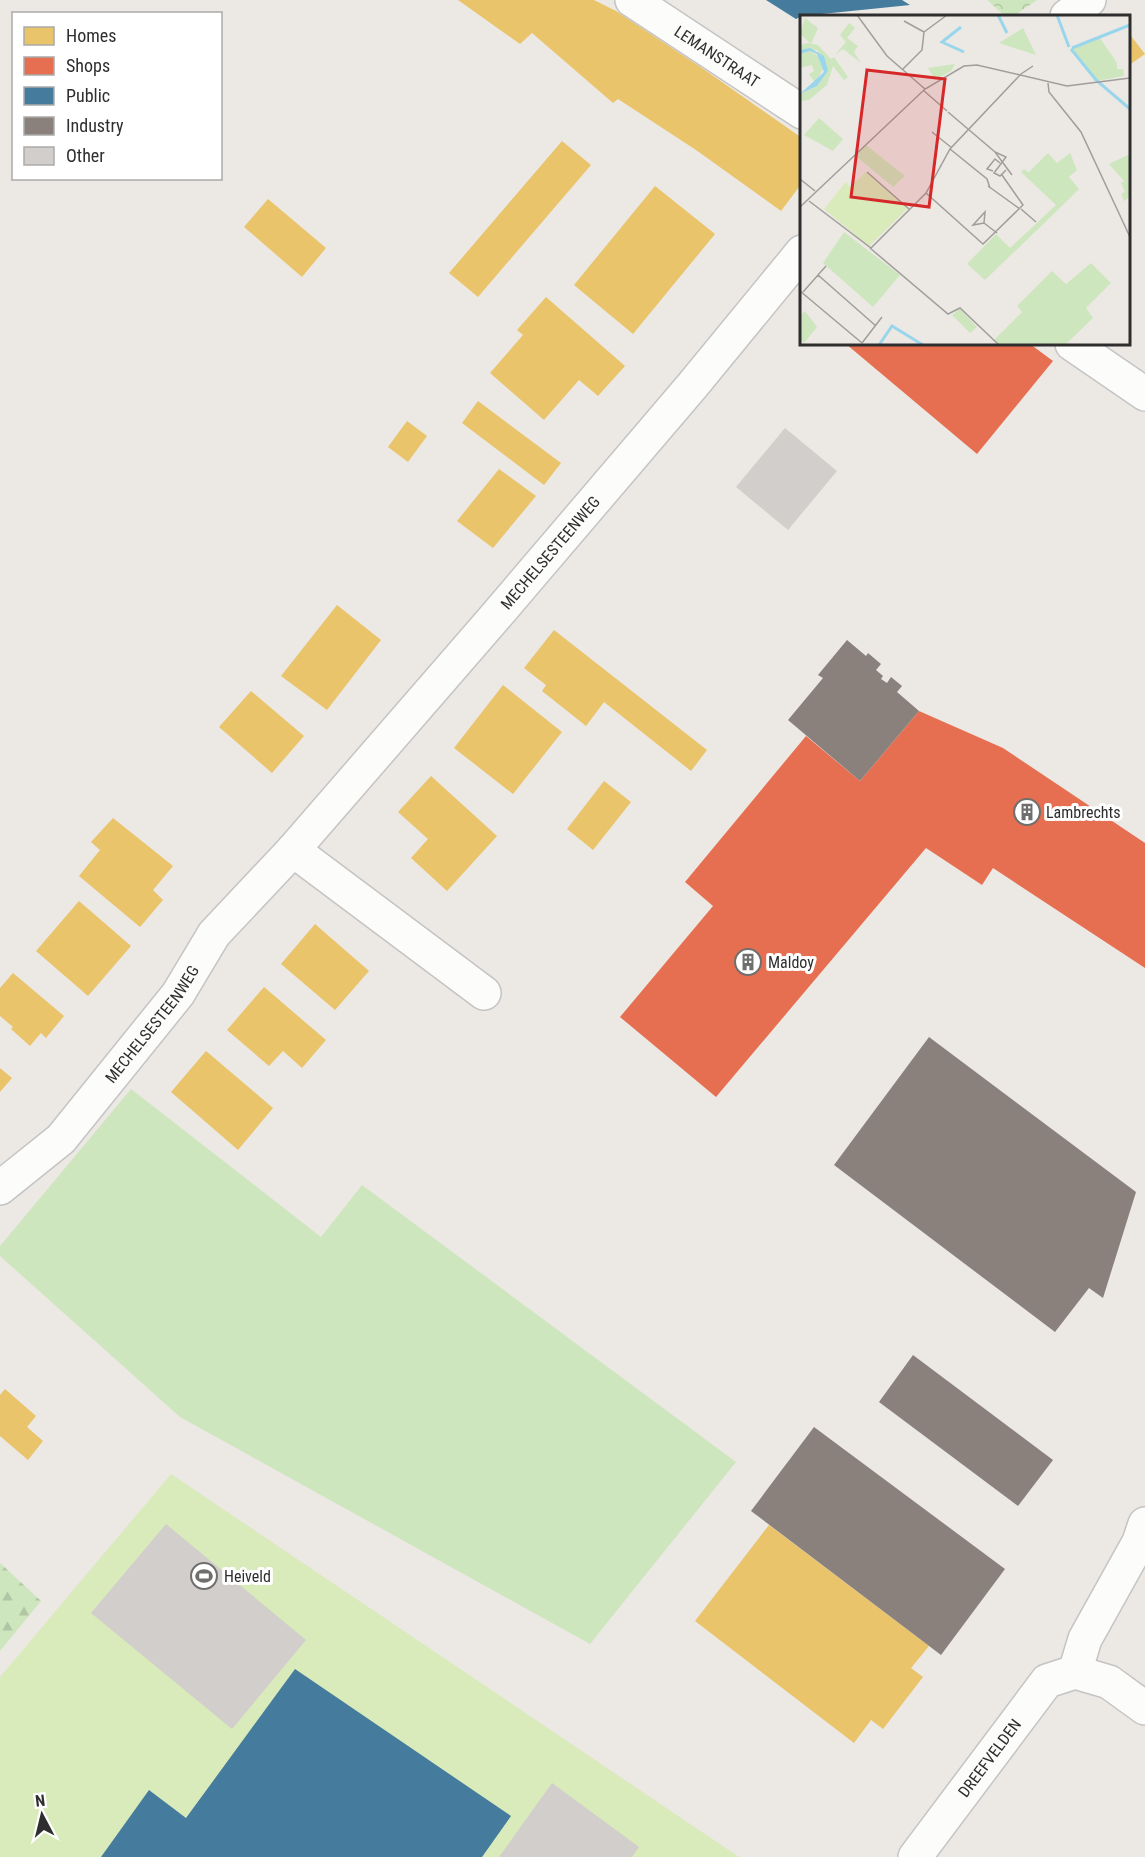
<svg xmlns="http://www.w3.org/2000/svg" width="1145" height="1857" font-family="'Roboto Condensed',sans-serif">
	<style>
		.grass { fill: #cee6be }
		.forest { fill: url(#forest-firs) }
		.park { fill: url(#park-crowns) }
		.pitch { fill: #d9eabb }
		.homes { fill: #e9c46a }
		.shops { fill: #e76f51 }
		.public { fill: #457b9d }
		.industry { fill: #8a817c }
		.building { fill: #d1cecb }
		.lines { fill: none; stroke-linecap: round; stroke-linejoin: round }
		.street-casing { stroke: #c5c4c5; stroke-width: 36 }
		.secondary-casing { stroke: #c5c4c5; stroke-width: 36 }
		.street { stroke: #fcfcfb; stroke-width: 33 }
		.secondary { stroke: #fcfcfb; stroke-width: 33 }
		.labels { text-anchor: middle; stroke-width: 6; stroke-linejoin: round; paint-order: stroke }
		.street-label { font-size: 16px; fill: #2e2e2e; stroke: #fff }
		.poi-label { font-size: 16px; fill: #2e2e2e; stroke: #fff; text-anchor: start }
		.inset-river { fill: none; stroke: #99d6ec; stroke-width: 3 }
		.inset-road { fill: none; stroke: #a09e9b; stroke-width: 1.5 }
		.view { fill: #d62828; fill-opacity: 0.15; stroke: #d62828; stroke-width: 3 }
		.inset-edge { fill: none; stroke: #2e2e2e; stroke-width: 3 }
	</style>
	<defs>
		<pattern id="forest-firs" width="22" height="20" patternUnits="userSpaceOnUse" patternTransform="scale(1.5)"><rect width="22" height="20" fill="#cee6be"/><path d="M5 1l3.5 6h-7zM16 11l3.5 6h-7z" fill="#b1c6a4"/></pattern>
		<pattern id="park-crowns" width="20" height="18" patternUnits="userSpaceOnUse" patternTransform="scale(1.5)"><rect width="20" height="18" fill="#cee6be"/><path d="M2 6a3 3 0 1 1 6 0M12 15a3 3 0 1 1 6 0" fill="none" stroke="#b1c6a4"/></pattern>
	</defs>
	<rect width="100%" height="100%" fill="#ece8e4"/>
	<!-- grass -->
	<polygon class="grass" points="131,1089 321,1237 362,1185 736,1462 590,1644 180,1417 0,1256 0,1246"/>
	<!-- forest -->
	<polygon class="forest" points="0,1563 41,1601 0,1651"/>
	<!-- park -->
	<polygon class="park" points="987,0 1037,0 1014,16 1005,16"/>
	<!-- pitch -->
	<polygon class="pitch" points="171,1474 739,1857 0,1857 0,1677"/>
	<!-- homes -->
	<g class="homes">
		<polygon points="458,0 594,0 616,11 702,68 802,138 802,183 781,211 696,150 618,99 613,103 532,33 520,44"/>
		<polygon points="1128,32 1145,54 1128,66"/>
		<polygon points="562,141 591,165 478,297 449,273"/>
		<polygon points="655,186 715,234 633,334 574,285"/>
		<polygon points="268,199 326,248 302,277 244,227"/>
		<polygon points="546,297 625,366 598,396 579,380 544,420 490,373 523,335 517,330"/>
		<polygon points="478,401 561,463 544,485 462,423"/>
		<polygon points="407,421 427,436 408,462 388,447"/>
		<polygon points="499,469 536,496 493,548 457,521"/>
		<polygon points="337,605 381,640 327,710 281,676"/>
		<polygon points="554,630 707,750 691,771 604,702 586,726 542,691 546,685 524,668"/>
		<polygon points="503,685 562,732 513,794 454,748"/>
		<polygon points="251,691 304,736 272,773 219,727"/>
		<polygon points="431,776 497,836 447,891 411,858 428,839 398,812"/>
		<polygon points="604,781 631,802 593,850 567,829"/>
		<polygon points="113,818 173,866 153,890 163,900 140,927 79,876 100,850 91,842"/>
		<polygon points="79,901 131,946 88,996 36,951"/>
		<polygon points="315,924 369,971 335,1010 281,964"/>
		<polygon points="13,973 64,1016 46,1038 41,1033 30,1046 11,1029 13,1027 0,1016 0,988"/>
		<polygon points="264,987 326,1040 302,1068 283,1051 269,1066 227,1030"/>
		<polygon points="206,1051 273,1108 238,1150 171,1092"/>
		<polygon points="0,1068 12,1078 0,1092"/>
		<polygon points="5,1389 36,1416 27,1427 43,1441 28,1460 0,1436 0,1395"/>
		<polygon points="769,1525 929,1646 911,1668 923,1677 883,1729 871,1720 854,1743 695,1621"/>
	</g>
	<!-- shops -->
	<g class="shops">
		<polygon points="846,344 1030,344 1053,361 977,454"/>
		<polygon points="919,711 1003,748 1145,843 1145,968 993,868 982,885 926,848 716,1097 620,1017 713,906 685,882 806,736 860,781"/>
	</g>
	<!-- public -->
	<g class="public">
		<polygon points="766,0 902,0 910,5 802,16 796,19"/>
		<polygon points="295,1669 511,1816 482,1857 101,1857 149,1790 186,1818"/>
	</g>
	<!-- industry -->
	<g class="industry">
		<polygon points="847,640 866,656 868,653 881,664 876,670 883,676 881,679 887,683 891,677 902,686 897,692 919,711 860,781 788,720 823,678 818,675"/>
		<polygon points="929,1037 1136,1192 1103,1298 1089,1288 1055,1332 834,1165"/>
		<polygon points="913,1355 1053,1460 1018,1506 879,1402"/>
		<polygon points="814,1427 1005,1569 941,1655 751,1511"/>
	</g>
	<!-- building -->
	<g class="building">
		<polygon points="785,428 837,471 788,530 736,487"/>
		<polygon points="166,1524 306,1640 232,1729 91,1613"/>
		<polygon points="552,1783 639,1847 632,1857 499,1857"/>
	</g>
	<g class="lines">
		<defs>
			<g id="street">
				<polyline points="1072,344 1145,394"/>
				<polyline points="293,850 484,993"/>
				<polyline points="1075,1672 1085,1639 1139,1542 1145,1524"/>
				<path id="s1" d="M915 1857 1047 1681 1075 1672 1109 1682 1145 1708"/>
			</g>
			<g id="secondary">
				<path id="s2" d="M632 0 802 112"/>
				<polyline points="1067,16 1089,0"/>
				<path id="s3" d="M0 1188 61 1139 178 994 214 934 293 850 495 617 692 386 802 252"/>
			</g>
		</defs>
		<!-- street casing -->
		<use href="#street" class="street-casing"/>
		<!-- secondary casing -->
		<use href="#secondary" class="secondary-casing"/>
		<!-- street -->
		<use href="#street" class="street"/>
		<!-- secondary -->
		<use href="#secondary" class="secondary"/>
	</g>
	<!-- icons -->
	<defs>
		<symbol id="building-ring" viewBox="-11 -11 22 22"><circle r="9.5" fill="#fff" stroke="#706f6e" stroke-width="1.5"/><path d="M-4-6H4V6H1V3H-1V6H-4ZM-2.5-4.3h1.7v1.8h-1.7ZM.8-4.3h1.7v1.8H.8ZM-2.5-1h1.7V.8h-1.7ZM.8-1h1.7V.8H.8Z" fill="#706f6e"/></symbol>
		<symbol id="stadium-ring" viewBox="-11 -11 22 22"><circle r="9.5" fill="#fff" stroke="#706f6e" stroke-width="1.5"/><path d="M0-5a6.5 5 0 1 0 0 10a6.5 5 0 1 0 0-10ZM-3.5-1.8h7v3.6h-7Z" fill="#706f6e"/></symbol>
	</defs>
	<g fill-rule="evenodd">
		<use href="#building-ring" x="1012" y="797" width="30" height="30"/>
		<use href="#building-ring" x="733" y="947" width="30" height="30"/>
		<use href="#stadium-ring" x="189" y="1561" width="30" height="30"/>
	</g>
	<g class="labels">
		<!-- street labels -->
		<g class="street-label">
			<text dy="6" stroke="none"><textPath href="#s2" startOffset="102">LEMANSTRAAT</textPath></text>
			<text dy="6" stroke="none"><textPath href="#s3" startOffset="843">MECHELSESTEENWEG</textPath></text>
			<text dy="6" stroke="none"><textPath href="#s3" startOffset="225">MECHELSESTEENWEG</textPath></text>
			<text dy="6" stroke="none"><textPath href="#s1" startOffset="124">DREEFVELDEN</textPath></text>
		</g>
		<!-- poi labels -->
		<g class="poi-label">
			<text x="1046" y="818">Lambrechts</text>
			<text x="768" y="968">Maldoy</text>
			<text x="224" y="1582">Heiveld</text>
		</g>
	</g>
	<!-- overview -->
	<g transform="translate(800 15)">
		<rect width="330" height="330" fill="#ece8e4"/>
		<path d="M5 3 18 13 11 29 0 19ZM300 23 317 48V54H323L324 61 296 66 270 34ZM66 130 105 161 93 172 56 141ZM248 138 257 148 270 138 277 155 269 162 279 174 265 188 228 158ZM330 139V182L324 186 321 179 325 177 321 168 324 166 309 149ZM44 217 100 260 73 292 23 248ZM291 248 311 268 286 293 293 303 265 330H199L194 325 222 297 217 291 252 256 266 269ZM160 294 177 312 170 318 152 300Z" fill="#cee6be"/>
		<path d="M49 8 55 13 47 23 58 31 54 37 61 48 43 34 35 40 46 27 40 20ZM223 13 236 40 199 28ZM8 28 18 30 31 44 34 42 48 62 44 65 33 51 27 70 9 85 0 86V79L17 71 28 56 17 35H0V30ZM10 36 21 43 24 52 15 68 9 59 14 56 12 50 0 53V39ZM19 103 43 124 33 136 4 120ZM224 154 265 188 185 265 167 249 196 219 210 233 256 190 221 157ZM5 296 17 312 4 328 0 324V300Z" fill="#cee6be"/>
		<path d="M155 49 151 56 135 65 128 53Z" fill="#cee6be"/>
		<path d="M66 157 108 193 69 231 24 194 46 167 50 172Z" fill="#d9eabb"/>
		<path d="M10 33 24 41 28 56 17 71 0 79 24 57 17 39 10 36 0 39V35Z" fill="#99d6ec"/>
		<path class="inset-river" d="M198 0 207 18M257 0 269 32M161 12 142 27 164 37M272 33 330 10M271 34 296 65 330 94M79 330 92 311 123 330"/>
		<path class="inset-road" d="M57 0 87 41 125 74M124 17 147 0M103 54 122 35 124 17 104 6M248 68 249 77 281 117 330 222M123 75 147 96M148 97 195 137 212 160M132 117 152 133M150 134 187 164 190 173M195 137 206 142 194 158 200 161 206 155M193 156 187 154 195 144 200 148M67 157 109 194M0 164 15 176M188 171 220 194M126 178 183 229 223 190 202 160M9 186 71 233 126 178 150 134 221 59 233 51M0 192 125 74 164 51 177 50 267 71 330 63M221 194 236 207M184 208 173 210 185 197 184 208 197 218M70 233 148 299 160 293 199 330M18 260 76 311M0 276 62 328M3 277 26 251M62 328 82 302"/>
		<path class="view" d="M67 55 145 64 129 192 51 182Z"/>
		<rect width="330" height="330" class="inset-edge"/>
	</g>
	<!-- legend -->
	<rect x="12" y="12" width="210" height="168" fill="#ffffff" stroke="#ababab" stroke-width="1.5"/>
	<rect x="24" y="27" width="30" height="18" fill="#e9c46a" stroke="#ababab" stroke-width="1.5"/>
	<text x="66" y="42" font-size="18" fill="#2e2e2e">Homes</text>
	<rect x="24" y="57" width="30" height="18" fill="#e76f51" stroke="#ababab" stroke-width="1.5"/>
	<text x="66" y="72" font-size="18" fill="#2e2e2e">Shops</text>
	<rect x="24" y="87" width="30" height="18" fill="#457b9d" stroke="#ababab" stroke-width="1.5"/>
	<text x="66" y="102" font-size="18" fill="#2e2e2e">Public</text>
	<rect x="24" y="117" width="30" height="18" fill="#8a817c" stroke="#ababab" stroke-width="1.5"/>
	<text x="66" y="132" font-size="18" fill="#2e2e2e">Industry</text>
	<rect x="24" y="147" width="30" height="18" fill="#d1cecb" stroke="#ababab" stroke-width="1.5"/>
	<text x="66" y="162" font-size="18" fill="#2e2e2e">Other</text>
	<!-- north arrow -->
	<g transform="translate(42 1815) rotate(353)" stroke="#ffffff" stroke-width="4.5" paint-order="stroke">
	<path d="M0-4.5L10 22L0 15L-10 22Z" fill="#2e2e2e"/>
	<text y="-9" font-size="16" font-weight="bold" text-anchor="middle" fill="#2e2e2e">N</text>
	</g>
</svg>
